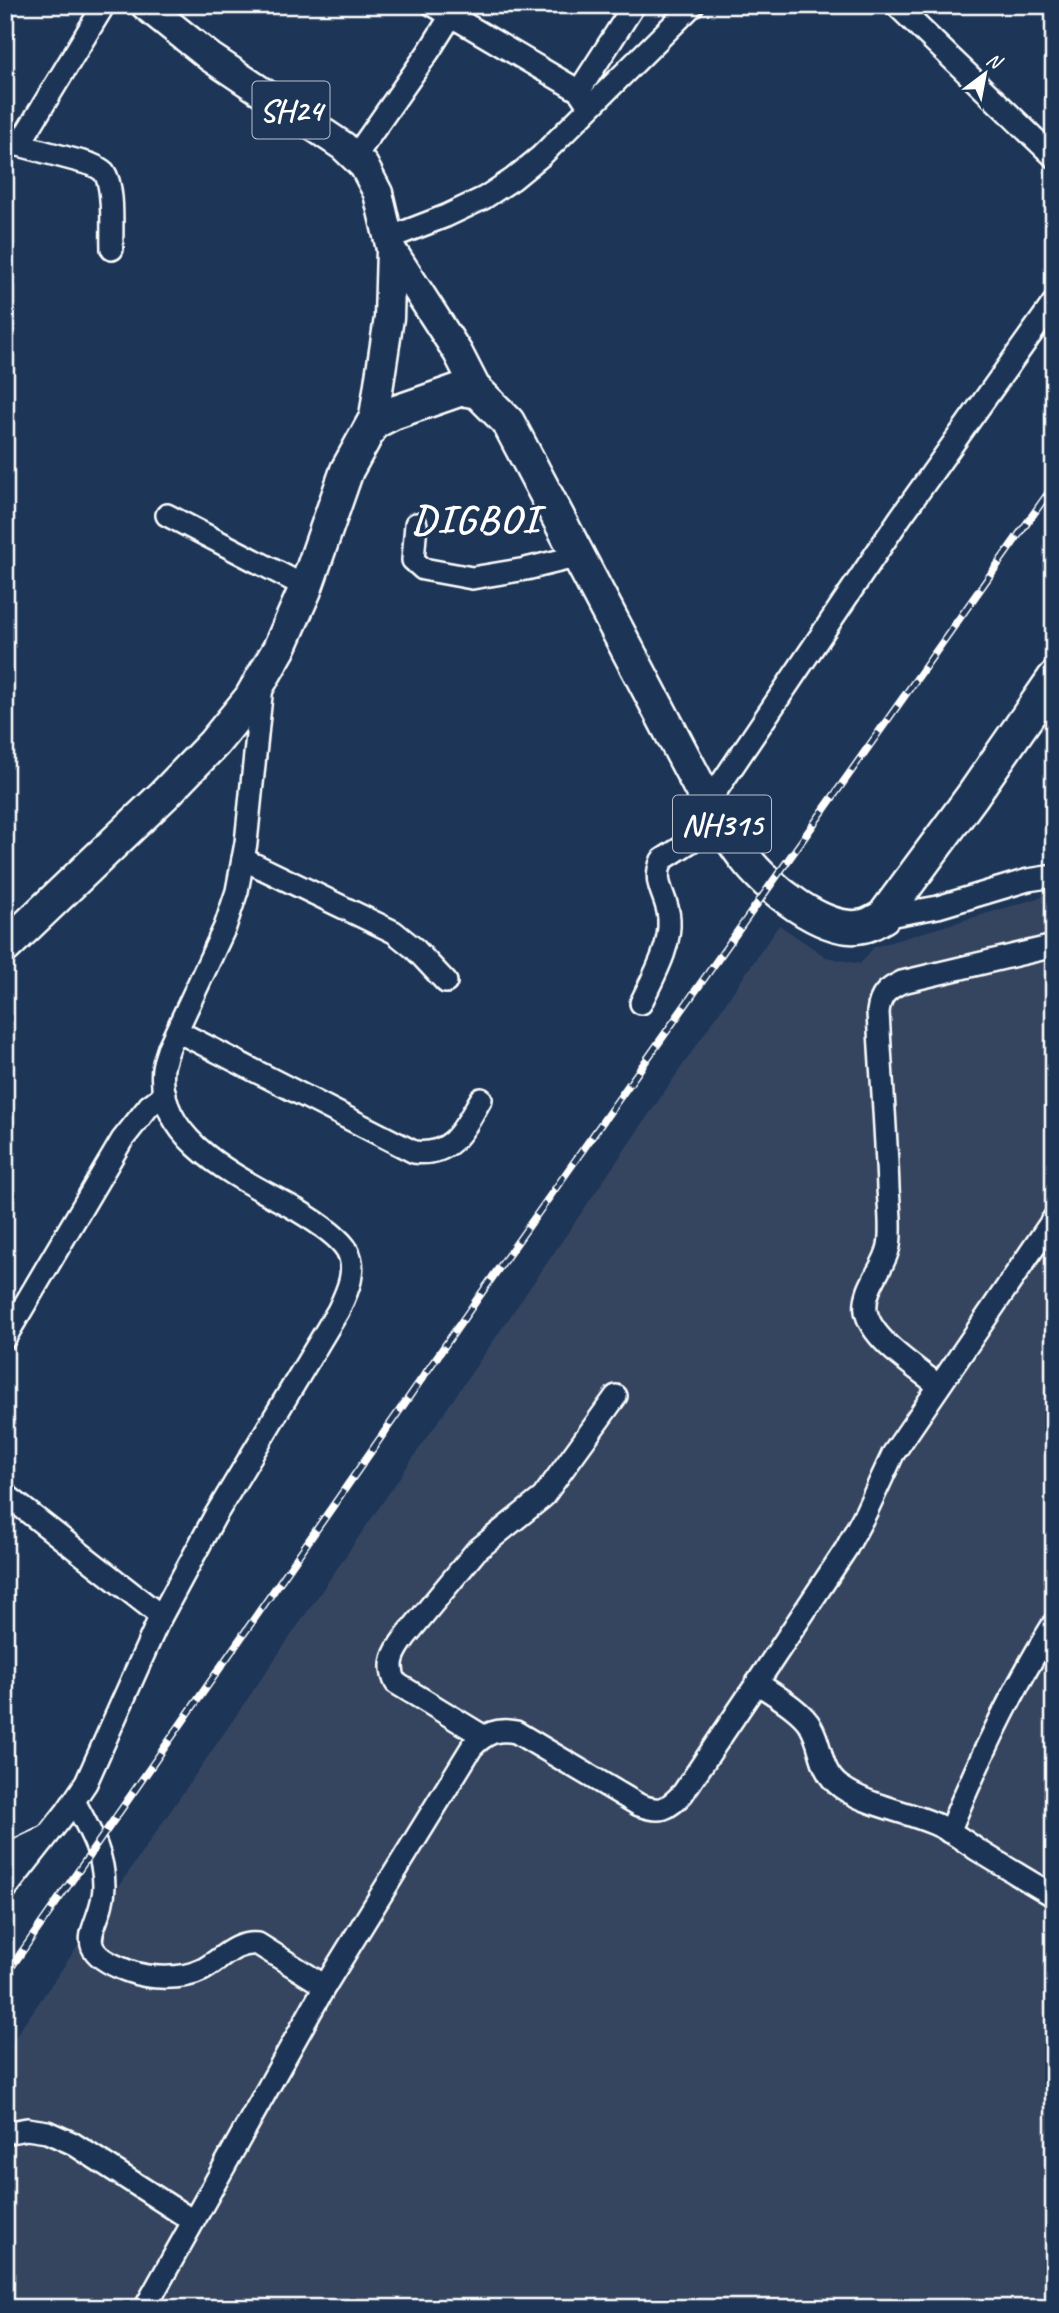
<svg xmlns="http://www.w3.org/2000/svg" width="1059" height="2313" font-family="Caveat,sans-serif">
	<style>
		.built { fill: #354560 }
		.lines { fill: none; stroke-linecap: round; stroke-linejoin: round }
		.minor-casing { stroke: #fff; stroke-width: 26 }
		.major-casing { stroke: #fff; stroke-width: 33 }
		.highway-casing { stroke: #fff; stroke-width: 37 }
		.minor { stroke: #1d3557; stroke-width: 21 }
		.major { stroke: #1d3557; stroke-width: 28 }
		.highway { stroke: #1d3557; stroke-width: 32 }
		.rail-casing { stroke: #fff; stroke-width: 8 }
		.rail { stroke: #1d3557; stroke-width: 5; stroke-dasharray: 16; stroke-linecap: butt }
		.labels { text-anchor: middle; stroke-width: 5; stroke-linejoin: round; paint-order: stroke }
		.shield { fill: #1d3557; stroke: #bbc2cd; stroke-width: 2 }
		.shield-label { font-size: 32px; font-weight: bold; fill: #fff }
		.district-label { font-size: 40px; font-weight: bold; letter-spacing: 2px; fill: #fff; stroke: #1d3557 }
	</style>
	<rect width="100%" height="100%" fill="#1d3557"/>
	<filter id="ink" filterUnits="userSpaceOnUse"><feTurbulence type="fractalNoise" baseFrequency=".0143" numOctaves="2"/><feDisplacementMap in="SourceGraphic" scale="14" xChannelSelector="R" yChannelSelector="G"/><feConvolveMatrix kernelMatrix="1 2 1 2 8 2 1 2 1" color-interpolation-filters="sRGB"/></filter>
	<g filter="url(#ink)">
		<!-- built -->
		<polygon class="built" points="1045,896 1054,896 1054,2308 5,2308 5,2052 779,925 826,957 860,964 874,947"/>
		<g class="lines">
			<defs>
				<g id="minor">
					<polyline points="433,5 579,91 589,106"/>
					<polyline points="896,5 1054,157"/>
					<polyline points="579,91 634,5"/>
					<polyline points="5,143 19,145 104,5"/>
					<path d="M19 145 90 164C95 166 100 168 104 172 115 187 111 231 112 249"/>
					<polyline points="355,157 429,51 458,5"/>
					<polyline points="389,238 446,216 484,198 513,179 541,156 693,5"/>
					<polyline points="167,515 306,587"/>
					<polyline points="416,524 413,560 423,569 472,578 526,569 579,556"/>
					<polyline points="708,803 900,518 1054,302"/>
					<polyline points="243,859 394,932 415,949 446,982"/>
					<polyline points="883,917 938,907 1028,880 1054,876"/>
					<path d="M641 1003C653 977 671 948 669 919 668 895 651 885 662 860L721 822"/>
					<path d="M177 1031 414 1152C453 1157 464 1128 481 1099"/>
					<polyline points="5,1338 122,1140 149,1106 165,1094"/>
					<path d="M939 1386C917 1368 871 1340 866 1311 863 1287 885 1268 889 1246 892 1228 889 1206 888 1188 886 1129 881 1071 878 1012 880 995 887 989 902 982L1054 946"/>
					<polyline points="5,1494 161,1616"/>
					<polyline points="757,1683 846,1549 866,1512 893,1454 1054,1218"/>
					<path d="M483 1736 396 1683C387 1664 394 1652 406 1636L476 1551 543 1497 616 1396"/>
					<path d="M74 1801C89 1829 104 1853 104 1886 104 1928 63 1947 128 1971 149 1979 182 1980 202 1970 221 1960 235 1941 258 1944L325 1986 472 1747C486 1733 497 1728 516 1732L639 1805C661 1813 667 1810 683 1793L757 1683C773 1694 802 1710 811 1727 823 1748 819 1771 841 1787 870 1807 904 1810 935 1824 950 1830 963 1840 976 1849 1002 1865 1028 1881 1054 1896"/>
					<path d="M949 1832C979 1759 1012 1690 1054 1623"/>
					<polyline points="5,1856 45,1837"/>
					<path d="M5 1890 67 1811 86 1783 157 1624 215 1516 338 1311C347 1292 358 1270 347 1250 338 1235 312 1219 297 1210 243 1179 155 1143 163 1068 164 1061 167 1054 169 1047L225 927 237 891 246 843 262 686"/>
					<polyline points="5,2133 27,2129 47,2132 72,2143 193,2221"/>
					<polyline points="145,2308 325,1986"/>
				</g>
				<g id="major">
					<polyline points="145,5 210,57 343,146 364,166 378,193 391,249 389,318 373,423"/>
					<polyline points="391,249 458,353 478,392"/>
				</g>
				<path id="highway" d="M5 947 164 795 214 743 250 699 279 649 305 590 347 470 373 423 393 413 462 389 478 392 508 422 708 803C720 821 731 840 745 858 766 886 825 935 863 926 870 925 877 920 883 917L973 795 1054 678"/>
			</defs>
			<!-- minor casing -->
			<use href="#minor" class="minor-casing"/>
			<!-- major casing -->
			<use href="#major" class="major-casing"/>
			<!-- highway casing -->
			<use href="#highway" class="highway-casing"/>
			<!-- minor -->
			<use href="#minor" class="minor"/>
			<!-- major -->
			<use href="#major" class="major"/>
			<!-- highway -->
			<use href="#highway" class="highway"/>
			<defs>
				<polyline id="rail" points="5,1976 499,1268 1054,485"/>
			</defs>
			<!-- rail casing -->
			<use href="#rail" class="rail-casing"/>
			<!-- rail -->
			<use href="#rail" class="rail"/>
		</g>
	</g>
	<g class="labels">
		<!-- shield labels -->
		<g class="shield">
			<rect x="252.5" y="81.5" width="77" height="57" rx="5"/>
			<rect x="673" y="795.5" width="98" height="57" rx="5"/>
		</g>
		<g class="shield-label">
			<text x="291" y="121">SH24</text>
			<text x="722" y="835">NH315</text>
		</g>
		<!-- district labels -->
		<g class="district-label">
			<text x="476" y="532">DIGBOI</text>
		</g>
	</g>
	<!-- margin -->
	<rect width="1059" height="2313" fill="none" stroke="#1d3557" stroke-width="28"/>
	<rect x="14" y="14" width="1031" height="2285" fill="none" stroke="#fff" stroke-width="2.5" filter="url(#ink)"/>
	<!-- north arrow -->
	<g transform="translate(985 74) rotate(32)" stroke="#1d3557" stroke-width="5" paint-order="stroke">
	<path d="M0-5L12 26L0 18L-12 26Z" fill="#ffffff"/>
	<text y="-10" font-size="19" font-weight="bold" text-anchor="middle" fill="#ffffff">N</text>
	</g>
</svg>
